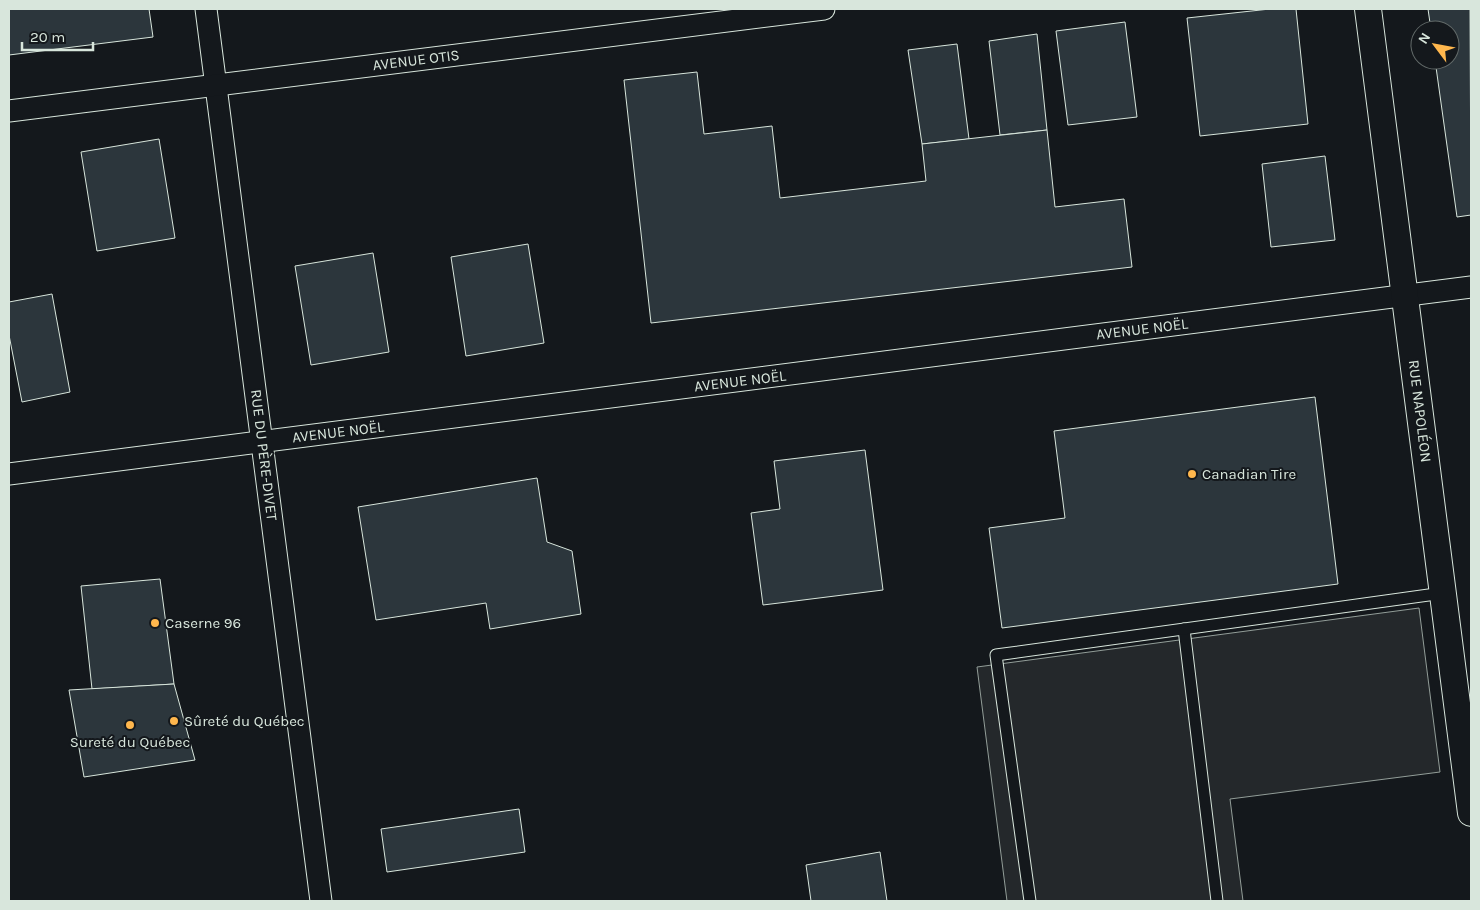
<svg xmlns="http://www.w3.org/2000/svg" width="1480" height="910" font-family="Karla,sans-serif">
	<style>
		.parking { fill: #24282b; stroke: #939e99 }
		.building { fill: #2c363c; stroke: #d8e6dc }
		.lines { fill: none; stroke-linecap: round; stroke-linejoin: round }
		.service-casing { stroke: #d8e6dc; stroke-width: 13 }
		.minor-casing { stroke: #d8e6dc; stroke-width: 23 }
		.tertiary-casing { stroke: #d8e6dc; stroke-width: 28 }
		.service { stroke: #14181c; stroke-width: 11 }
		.minor { stroke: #14181c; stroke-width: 21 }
		.tertiary { stroke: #14181c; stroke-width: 26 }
		.poi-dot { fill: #ffb74d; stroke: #14181c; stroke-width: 2 }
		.labels { text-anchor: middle; stroke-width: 4; stroke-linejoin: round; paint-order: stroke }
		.street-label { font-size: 15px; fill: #d8e6dc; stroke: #14181c }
		.poi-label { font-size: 15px; fill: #d8e6dc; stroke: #14181c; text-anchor: start }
	</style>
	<rect width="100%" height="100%" fill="#14181c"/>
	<!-- parking -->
	<polygon class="parking" points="1419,608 1440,772 1230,799 1243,901 1007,901 977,667"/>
	<!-- building -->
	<g class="building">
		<polygon points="9,9 149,9 153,37 9,55"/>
		<polygon points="1270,9 1296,9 1308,124 1200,136 1187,18"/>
		<polygon points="1428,9 1470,9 1471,215 1457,217 1435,60 1450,60 1450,30 1431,30"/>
		<polygon points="1125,22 1137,117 1068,125 1056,31"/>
		<polygon points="1037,34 1047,130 1000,135 989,41"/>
		<polygon points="957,44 969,139 922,144 908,50"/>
		<polygon points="697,72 704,134 772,126 780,198 926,181 922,144 1047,130 1055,207 1124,199 1132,267 651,323 624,80"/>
		<polygon points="159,139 175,238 97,251 81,152"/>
		<polygon points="1325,156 1335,240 1271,247 1262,164"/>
		<polygon points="528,244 544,343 466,356 451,257"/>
		<polygon points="373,253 389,352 311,365 295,266"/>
		<polygon points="52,294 70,392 22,402 9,335 9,302"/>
		<polygon points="1315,397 1338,584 1002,628 989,528 1065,518 1054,431"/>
		<polygon points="865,450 883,590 763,605 751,513 780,509 774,461"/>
		<polygon points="537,478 547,542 572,551 581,614 490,629 486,603 376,620 358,507"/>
		<polygon points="160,579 174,684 92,689 81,586"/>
		<polygon points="174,684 195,760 84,777 69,690"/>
		<polygon points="519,809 525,852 387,872 381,829"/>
		<polygon points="880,852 887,901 811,901 806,865"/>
	</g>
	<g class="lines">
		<defs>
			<g id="service">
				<polyline points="1184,629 1217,901"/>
				<polyline points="1030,901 996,655 1443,593"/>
			</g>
			<g id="minor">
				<polyline points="206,9 321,901"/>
				<polyline points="9,111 824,9"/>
				<polyline points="9,474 1471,287"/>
			</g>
			<polyline id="tertiary" points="1368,9 1471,813"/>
		</defs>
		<!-- service casing -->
		<use href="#service" class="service-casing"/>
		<!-- minor casing -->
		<use href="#minor" class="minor-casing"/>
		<!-- tertiary casing -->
		<use href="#tertiary" class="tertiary-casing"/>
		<!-- service -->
		<use href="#service" class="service"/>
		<!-- minor -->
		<use href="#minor" class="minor"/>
		<!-- tertiary -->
		<use href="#tertiary" class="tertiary"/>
	</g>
	<!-- markers -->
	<g class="poi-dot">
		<circle cx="1192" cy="474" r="5"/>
		<circle cx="155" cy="623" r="5"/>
		<circle cx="174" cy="721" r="5"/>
		<circle cx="130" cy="725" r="5"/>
	</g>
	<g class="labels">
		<!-- street labels -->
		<g class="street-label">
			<text transform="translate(416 60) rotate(-7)" y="5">AVENUE OTIS</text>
			<text transform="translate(1142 329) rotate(-7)" y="5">AVENUE NOËL</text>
			<text transform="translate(740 381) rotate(-7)" y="5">AVENUE NOËL</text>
			<text transform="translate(1420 411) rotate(83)" y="5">RUE NAPOLÉON</text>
			<text transform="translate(338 432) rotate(-7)" y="5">AVENUE NOËL</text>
			<text transform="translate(264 455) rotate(83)" y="5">RUE DU PÈRE-DIVET</text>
		</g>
		<!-- poi labels -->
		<g class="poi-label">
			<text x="1202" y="479">Canadian Tire</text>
			<text x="165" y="628">Caserne 96</text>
			<text x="184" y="726">Sûreté du Québec</text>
			<text x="130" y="747" text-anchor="middle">Sureté du Québec</text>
		</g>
	</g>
	<!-- border -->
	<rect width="1480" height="910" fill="none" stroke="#d8e6dc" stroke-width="20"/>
	<!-- north arrow -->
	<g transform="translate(1435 45) rotate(302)"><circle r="24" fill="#14181c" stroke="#626a69"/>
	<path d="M0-4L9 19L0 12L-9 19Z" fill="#ffb74d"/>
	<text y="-8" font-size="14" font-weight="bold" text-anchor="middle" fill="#d8e6dc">N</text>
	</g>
	<!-- scale -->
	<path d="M22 42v8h71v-8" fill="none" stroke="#d8e6dc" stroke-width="2.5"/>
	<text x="30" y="42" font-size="15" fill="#d8e6dc" stroke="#14181c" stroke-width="4" paint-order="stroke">20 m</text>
</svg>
